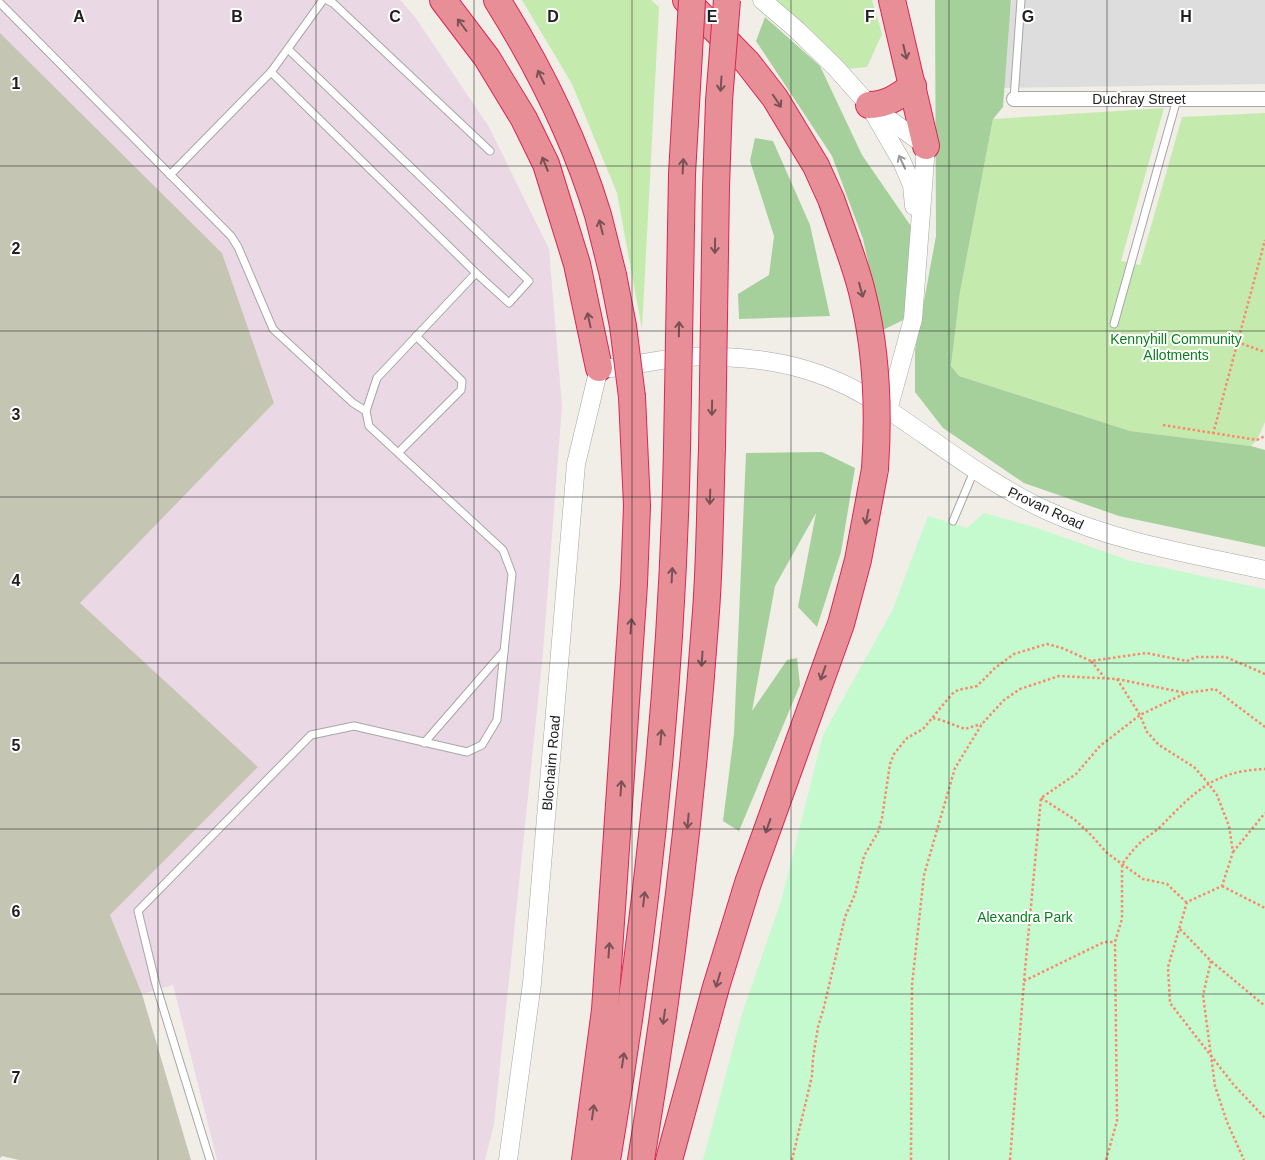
<svg xmlns="http://www.w3.org/2000/svg" width="1265" height="1160" font-family="Helvetica,sans-serif">
	<style>
		.residential { fill: #dedddd }
		.industrial { fill: #ead8e5 }
		.construction { fill: #c4c5b2 }
		.grass { fill: #c5eaad }
		.forest { fill: #a6d09b }
		.park { fill: #c4facd }
		.lines { fill: none; stroke-linecap: round; stroke-linejoin: round }
		.service-casing { stroke: #a7a7a7; stroke-width: 9 }
		.minor-casing { stroke: #a7a7a7; stroke-width: 16 }
		.tertiary-casing { stroke: #a7a7a7; stroke-width: 19 }
		.motorway-casing { stroke: #dc2654; stroke-width: 28 }
		.path { stroke: #fa896e; stroke-width: 2.5; stroke-dasharray: 2.5 2.5; stroke-linecap: butt }
		.service { stroke: #fff; stroke-width: 7 }
		.minor { stroke: #fff; stroke-width: 14 }
		.tertiary { stroke: #fff; stroke-width: 18 }
		.motorway { stroke: #e78e97; stroke-width: 26 }
		.motorway-bridge-casing { stroke: #dc2654; stroke-width: 28; stroke-linecap: butt }
		.motorway-bridge { stroke: #e78e97; stroke-width: 26 }
		.oneway { stroke: #7a5256 }
		.oneway2 { stroke: #9b9b9b }
		.grid { fill: none; stroke: #202020; stroke-width: 1; stroke-opacity: 0.55 }
		.labels { text-anchor: middle; stroke-width: 4; stroke-linejoin: round; paint-order: stroke }
		.street-label { font-size: 14px; fill: #202020; stroke: #fff }
		.park-label { font-size: 14px; fill: #0b801f; stroke: #fff }
		.grid-label { font-size: 16px; text-anchor: middle; font-weight: bold; fill: #202020; stroke: #fff; stroke-width: 4; stroke-linejoin: round; paint-order: stroke }
	</style>
	<rect width="100%" height="100%" fill="#f0eee6"/>
	<!-- residential -->
	<polygon class="residential" points="1012,0 1265,0 1265,84 999,88"/>
	<!-- industrial -->
	<polygon class="industrial" points="0,0 400,0 415,17 489,127 549,249 562,406 543,652 494,1124 485,1160 217,1160 173,985 142,994 110,915 258,767 79,603 274,403 222,253 0,33"/>
	<!-- construction -->
	<polygon class="construction" points="0,33 222,253 274,403 80,603 258,767 110,915 142,994 191,1160 19,1160 2,1156 0,1158"/>
	<!-- grass -->
	<g class="grass">
		<polygon points="522,0 651,0 659,7 642,329 617,193 572,84"/>
		<polygon points="771,0 872,0 882,34 867,67 846,69"/>
		<polygon points="1164,108 1121,261 1140,265 1182,117 1265,113 1265,422 1257,440 1251,446 1130,431 959,376 951,366 960,292 993,119"/>
	</g>
	<!-- forest -->
	<g class="forest">
		<polygon points="935,0 1011,0 1003,107 993,119 960,292 951,366 959,376 1130,431 1251,446 1265,450 1265,547 1119,516 1024,483 943,428 915,392 915,350 936,236"/>
		<polygon points="765,17 820,66 862,155 915,232 905,319 883,330 863,239 832,156 756,41"/>
		<polygon points="755,138 773,141 810,225 830,316 739,319 738,294 769,275 774,236 750,161"/>
		<polygon points="822,452 855,468 841,552 817,627 798,607 816,513 775,586 752,711 787,660 797,658 800,685 739,831 723,821 734,734 746,453"/>
	</g>
	<!-- park -->
	<polygon class="park" points="984,513 1034,527 1131,561 1265,589 1265,1160 703,1160 742,1014 782,898 823,735 892,611 928,516 967,528"/>
	<g class="lines">
		<defs>
			<g id="service">
				<polyline points="327,0 333,3 490,151"/>
				<polyline points="0,3 231,236 238,247 273,329 353,403 366,411"/>
				<polyline points="288,49 529,281 509,303 476,273"/>
				<polyline points="1014,99 1021,0"/>
				<polyline points="170,175 271,72"/>
				<polyline points="1114,324 1177,99"/>
				<polyline points="399,452 461,390 462,381 416,336"/>
				<polyline points="953,521 974,471"/>
				<polyline points="424,743 504,651"/>
				<polyline points="210,1160 156,985 138,911 311,735 354,726 467,752 482,745 497,720 512,574 503,550 369,426 366,411 377,378 476,273 271,72 323,0"/>
			</g>
			<polyline id="minor" points="1014,99 1265,99"/>
			<g id="tertiary">
				<polyline points="762,0 797,30 836,68 869,105 902,162 912,185 914,206"/>
				<polyline points="869,105 926,146 913,319 888,410"/>
				<path d="M508 1160 532 983 576 464 599 368H611C636 365 661 359 686 357 696 356 706 357 716 357 782 358 835 373 890 411 942 446 992 486 1050 512 1119 543 1192 554 1265 570"/>
			</g>
			<g id="motorway">
				<polyline points="443,0 487,58 524,119 546,164 577,264 599,368"/>
				<path d="M497 0C539 67 575 139 598 215 603 235 608 255 613 275"/>
				<polyline points="686,0 747,62 775,98 816,166 831,199 847,244"/>
				<polyline points="892,0 926,146"/>
				<path d="M869 105C887 105 899 96 913 86"/>
				<polyline points="585,1160 605,1010 634,584 637,506 632,397"/>
				<path d="M607 1160C647 925 672 686 677 448"/>
				<path d="M641 1160C671 978 693 795 706 611 710 557 710 502 712 448"/>
				<polyline points="669,1160 716,987 748,883 841,624 858,560 875,469"/>
			</g>
		</defs>
		<!-- service casing -->
		<use href="#service" class="service-casing"/>
		<!-- minor casing -->
		<use href="#minor" class="minor-casing"/>
		<!-- tertiary casing -->
		<use href="#tertiary" class="tertiary-casing"/>
		<!-- motorway casing -->
		<use href="#motorway" class="motorway-casing"/>
		<!-- path -->
		<g class="path">
			<polyline points="1237,342 1265,352"/>
			<polyline points="1163,425 1257,440 1265,436"/>
			<polyline points="1213,434 1265,240"/>
			<polyline points="1091,661 1104,677"/>
			<polyline points="1117,679 1140,715 1147,732 1159,745 1194,767 1208,783 1217,795 1229,826 1233,852 1222,886 1187,902 1168,967 1170,1003 1233,1084 1265,1118"/>
			<polyline points="933,718 941,720 965,729 981,724"/>
			<polyline points="1041,798 1074,819 1092,836 1106,852 1122,864 1143,879 1167,884 1186,902"/>
			<polyline points="1233,852 1265,813"/>
			<polyline points="1222,886 1265,908"/>
			<polyline points="1180,929 1211,961 1265,1006"/>
			<polyline points="1211,961 1203,995 1215,1086 1227,1122 1244,1160"/>
			<polyline points="1024,981 1104,942 1115,942"/>
			<polyline points="792,1160 812,1076 813,1058 818,1027 824,1007 845,917 855,894 864,856 878,832 882,818 890,764 894,754 907,738 923,729 952,694 958,690 977,686 995,668 1014,654 1047,644 1062,648 1091,661 1146,653 1187,661 1197,657 1226,657 1265,674"/>
			<polyline points="911,1160 912,985 924,875 955,768 982,724 1004,700 1020,689 1059,676 1117,679 1186,693 1215,689 1265,727"/>
			<polyline points="1010,1160 1024,981 1041,798 1076,774 1100,746 1140,715 1186,693"/>
			<path d="M1106 1160 1117 1121 1115 942 1122 919V864C1128 857 1133 849 1140 843 1145 838 1152 834 1158 829 1193 794 1211 771 1265 769"/>
		</g>
		<!-- service -->
		<use href="#service" class="service"/>
		<!-- minor -->
		<use href="#minor" class="minor"/>
		<!-- tertiary -->
		<use href="#tertiary" class="tertiary"/>
		<!-- motorway -->
		<use href="#motorway" class="motorway"/>
		<defs>
			<g id="motorway-bridge">
				<path d="M847 244C853 261 859 278 863 296 877 353 879 410 875 469"/>
				<polyline points="613,275 623,326 632,397"/>
				<polyline points="677,448 682,174 692,0"/>
				<polyline points="712,448 716,187 719,101 727,0"/>
			</g>
		</defs>
		<!-- motorway-bridge casing -->
		<use href="#motorway-bridge" class="motorway-bridge-casing"/>
		<!-- motorway-bridge -->
		<use href="#motorway-bridge" class="motorway-bridge"/>
	</g>
	<!-- one-way arrows -->
	<defs><path id="oneway-shaft" d="M-6 0H5M1.5-3L5.5 0L1.5 3" fill="none" stroke-width="1.6" stroke-linecap="round" stroke-linejoin="round" transform="scale(1.25)"/></defs>
	<g class="oneway">
		<use href="#oneway-shaft" transform="translate(462 25) rotate(-127)"/>
		<use href="#oneway-shaft" transform="translate(905 52) rotate(77)"/>
		<use href="#oneway-shaft" transform="translate(541 77) rotate(-116)"/>
		<use href="#oneway-shaft" transform="translate(721 84) rotate(94)"/>
		<use href="#oneway-shaft" transform="translate(777 101) rotate(56)"/>
		<use href="#oneway-shaft" transform="translate(545 164) rotate(-112)"/>
		<use href="#oneway-shaft" transform="translate(683 166) rotate(-87)"/>
		<use href="#oneway-shaft" transform="translate(601 227) rotate(-104)"/>
		<use href="#oneway-shaft" transform="translate(715 246) rotate(91)"/>
		<use href="#oneway-shaft" transform="translate(861 290) rotate(75)"/>
		<use href="#oneway-shaft" transform="translate(589 320) rotate(-102)"/>
		<use href="#oneway-shaft" transform="translate(679 329) rotate(-89)"/>
		<use href="#oneway-shaft" transform="translate(712 408) rotate(91)"/>
		<use href="#oneway-shaft" transform="translate(710 497) rotate(92)"/>
		<use href="#oneway-shaft" transform="translate(867 517) rotate(101)"/>
		<use href="#oneway-shaft" transform="translate(672 575) rotate(-87)"/>
		<use href="#oneway-shaft" transform="translate(631 626) rotate(-86)"/>
		<use href="#oneway-shaft" transform="translate(702 659) rotate(94)"/>
		<use href="#oneway-shaft" transform="translate(823 673) rotate(110)"/>
		<use href="#oneway-shaft" transform="translate(661 737) rotate(-85)"/>
		<use href="#oneway-shaft" transform="translate(621 788) rotate(-86)"/>
		<use href="#oneway-shaft" transform="translate(688 821) rotate(95)"/>
		<use href="#oneway-shaft" transform="translate(768 826) rotate(109)"/>
		<use href="#oneway-shaft" transform="translate(644 899) rotate(-83)"/>
		<use href="#oneway-shaft" transform="translate(609 950) rotate(-86)"/>
		<use href="#oneway-shaft" transform="translate(718 980) rotate(107)"/>
		<use href="#oneway-shaft" transform="translate(664 1017) rotate(98)"/>
		<use href="#oneway-shaft" transform="translate(623 1060) rotate(-81)"/>
		<use href="#oneway-shaft" transform="translate(593 1112) rotate(-82)"/>
	</g>
	<use class="oneway2" href="#oneway-shaft" transform="translate(902 162) rotate(-115)"/>
	<!-- grid -->
	<path class="grid" d="M158 0V1160M316 0V1160M474 0V1160M632 0V1160M791 0V1160M949 0V1160M1107 0V1160M0 166H1265M0 331H1265M0 497H1265M0 663H1265M0 829H1265M0 994H1265"/>
	<g class="labels">
		<!-- street labels -->
		<g class="street-label">
			<text x="1139" y="104">Duchray Street</text>
			<text transform="translate(1046 508) rotate(25)" y="5">Provan Road</text>
			<text transform="translate(551 763) rotate(-85)" y="5">Blochairn Road</text>
		</g>
		<!-- park labels -->
		<g class="park-label">
			<text x="1176" y="344">Kennyhill Community<tspan x="1176" dy="16">Allotments</tspan></text>
			<text x="1025" y="922">Alexandra Park</text>
		</g>
	</g>
	<g class="grid-label">
		<text x="79" y="22">A</text>
		<text x="237" y="22">B</text>
		<text x="395" y="22">C</text>
		<text x="553" y="22">D</text>
		<text x="712" y="22">E</text>
		<text x="870" y="22">F</text>
		<text x="1028" y="22">G</text>
		<text x="1186" y="22">H</text>
		<text x="16" y="89">1</text>
		<text x="16" y="254">2</text>
		<text x="16" y="420">3</text>
		<text x="16" y="586">4</text>
		<text x="16" y="751">5</text>
		<text x="16" y="917">6</text>
		<text x="16" y="1083">7</text>
	</g>
</svg>
